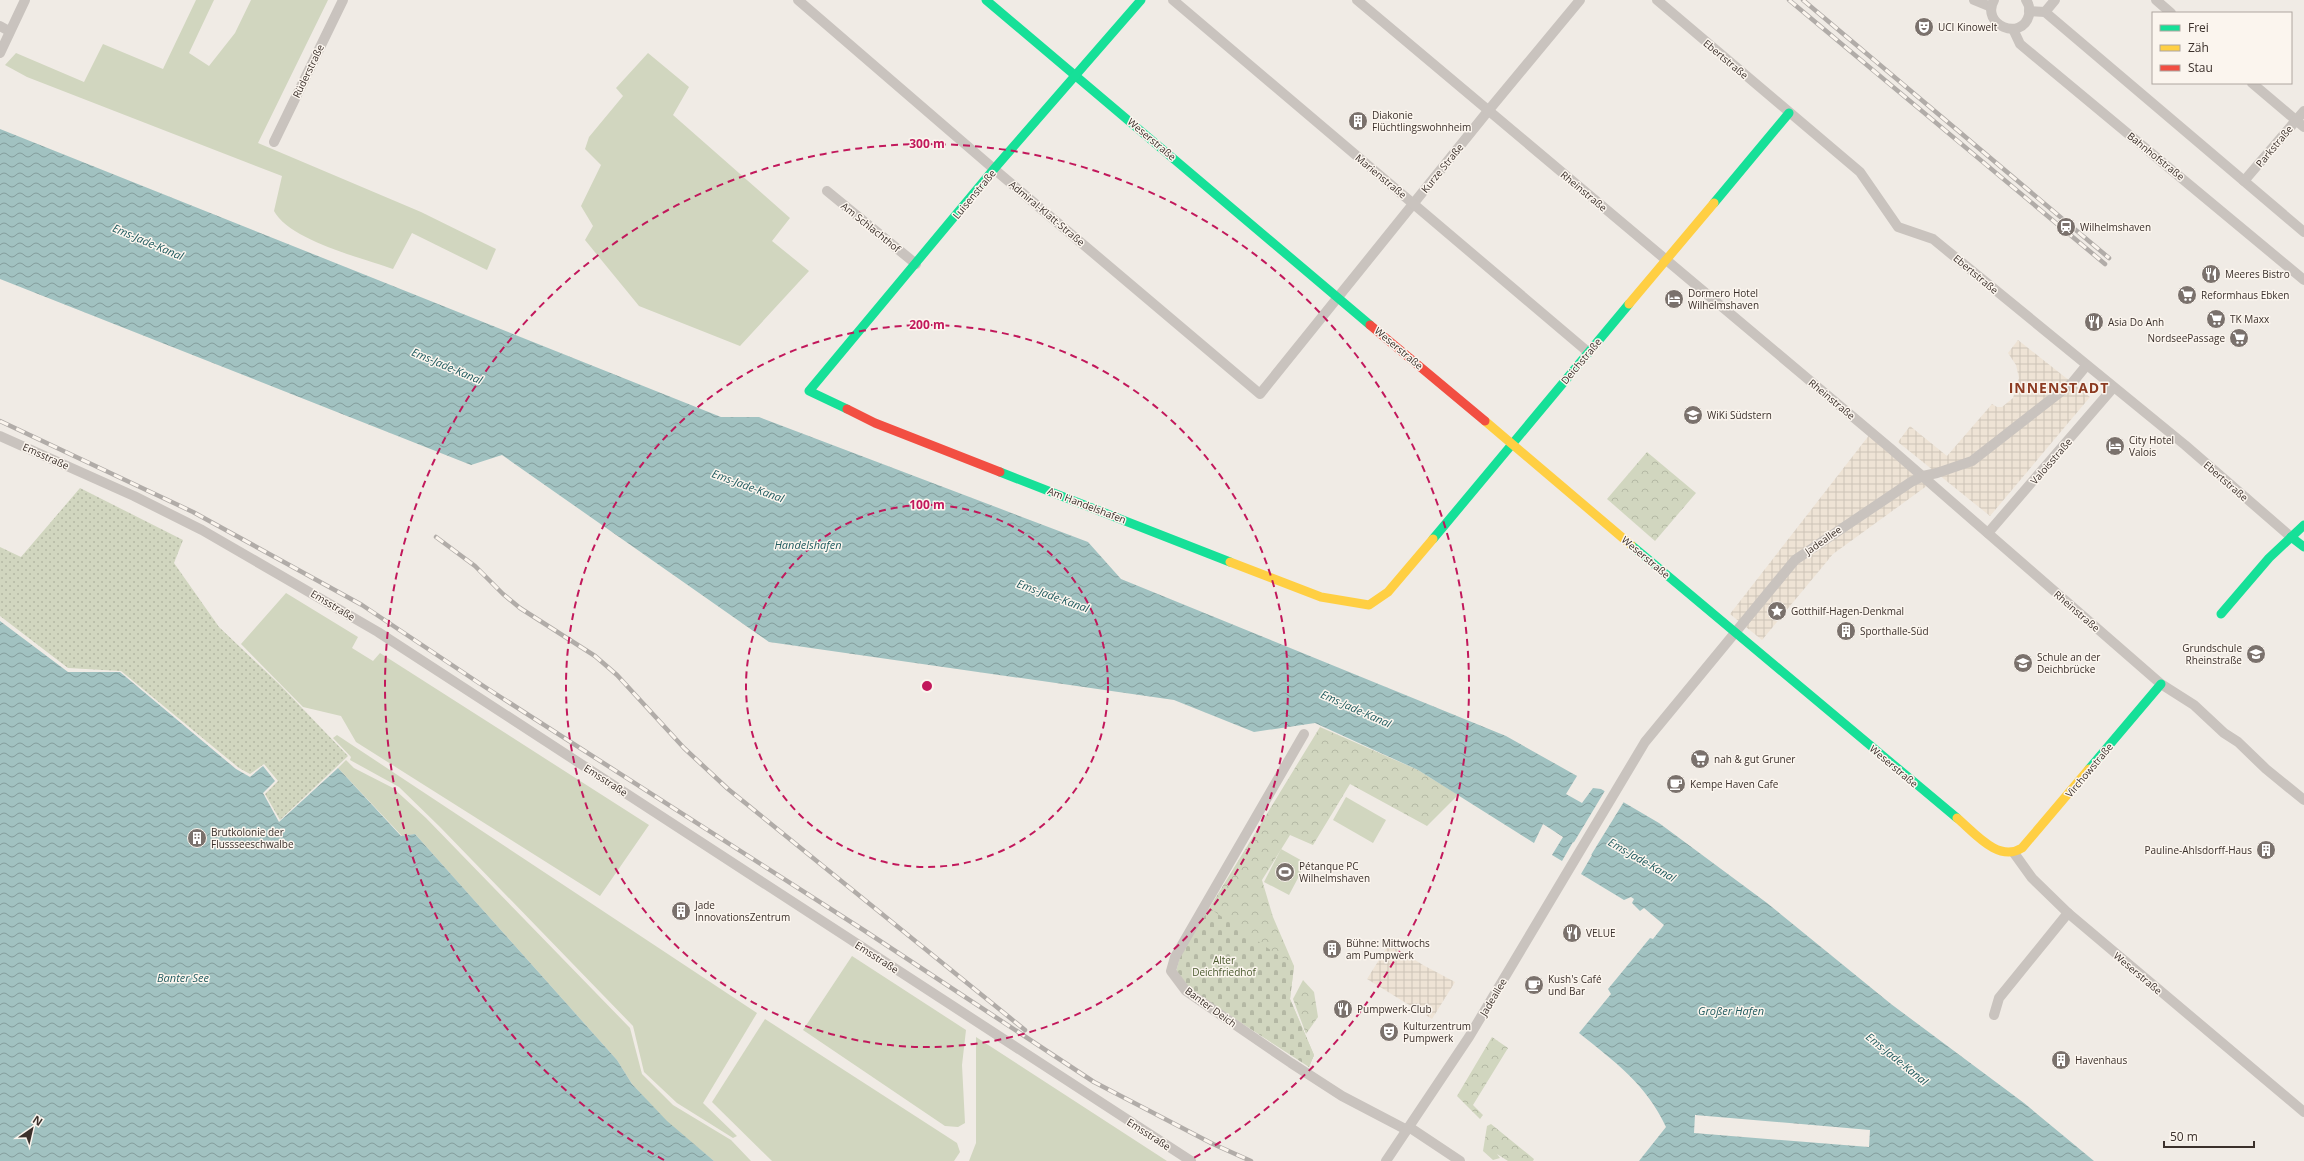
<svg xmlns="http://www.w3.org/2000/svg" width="2304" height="1161" font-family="'Open Sans',sans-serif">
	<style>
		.grass { fill: #d1d6bf }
		.forest { fill: url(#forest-crowns) }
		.cemetery { fill: url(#cemetery-stones) }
		.garden { fill: url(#garden-dots) }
		.plaza { fill: url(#plaza-grid) }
		.water { fill: url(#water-waves); fill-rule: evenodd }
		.pier { fill: #f0ebe5 }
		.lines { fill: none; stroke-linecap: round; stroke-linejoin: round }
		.street { stroke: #c9c3be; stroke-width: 10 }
		.fast { stroke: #16e098; stroke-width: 9 }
		.slow { stroke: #ffcf43; stroke-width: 9 }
		.jam { stroke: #f24e42; stroke-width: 9 }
		.rail-casing { stroke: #b1aca8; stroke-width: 4.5 }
		.rail { stroke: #fbf5ee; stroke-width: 3; stroke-dasharray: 9; stroke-linecap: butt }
		.ring { fill: none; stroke: #c2185b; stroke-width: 2; stroke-dasharray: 7 5 }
		.labels { text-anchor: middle; stroke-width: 3; stroke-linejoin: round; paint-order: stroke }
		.poi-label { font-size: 10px; fill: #3b302b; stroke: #fbf5ee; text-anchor: start }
		.street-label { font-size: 10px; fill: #3b302b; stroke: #fbf5ee }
		.park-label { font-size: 10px; fill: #4a5a2e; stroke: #fbf5ee }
		.water-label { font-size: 11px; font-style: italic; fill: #1f5a5e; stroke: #fbf5ee }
		.district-label { font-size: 14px; font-weight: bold; letter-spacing: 1px; fill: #8c3b22; stroke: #fbf5ee }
		.centre { fill: #c2185b; stroke: #fbf5ee; stroke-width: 2 }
		.ring-label { font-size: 12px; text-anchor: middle; font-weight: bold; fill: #c2185b; stroke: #fbf5ee; stroke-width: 3; stroke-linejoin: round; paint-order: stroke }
	</style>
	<defs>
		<pattern id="forest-crowns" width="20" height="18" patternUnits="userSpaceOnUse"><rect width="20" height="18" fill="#d1d6bf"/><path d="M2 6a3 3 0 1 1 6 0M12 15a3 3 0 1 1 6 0" fill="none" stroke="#b4b8a4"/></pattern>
		<pattern id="cemetery-stones" width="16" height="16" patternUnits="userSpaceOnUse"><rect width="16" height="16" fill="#d1d6bf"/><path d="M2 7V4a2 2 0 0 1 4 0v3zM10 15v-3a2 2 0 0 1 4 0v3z" fill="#b4b8a4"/></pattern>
		<pattern id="garden-dots" width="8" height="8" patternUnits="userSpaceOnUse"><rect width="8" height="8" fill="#d1d6bf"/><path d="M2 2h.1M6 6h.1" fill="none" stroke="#b4b8a4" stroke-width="1.8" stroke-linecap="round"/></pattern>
		<pattern id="plaza-grid" width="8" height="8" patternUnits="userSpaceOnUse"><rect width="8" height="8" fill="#eee3d5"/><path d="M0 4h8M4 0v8" fill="none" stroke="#cdc3b7"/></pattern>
		<pattern id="water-waves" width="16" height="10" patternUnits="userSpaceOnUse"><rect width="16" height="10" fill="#a1c2c1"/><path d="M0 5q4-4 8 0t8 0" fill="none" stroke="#849e9d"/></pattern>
	</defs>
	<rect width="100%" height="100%" fill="#f0ebe5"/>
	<!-- grass -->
	<g class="grass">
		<path d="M196 0H214L189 53 209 66 235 33 251 0H328L258 143 421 212 496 249 487 270 412 233 393 269C362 258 289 240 274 211L282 176 27 77 5 65 16 53 84 82 103 44 163 69Z"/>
		<polygon points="648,53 689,87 673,115 790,218 772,241 809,271 740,346 639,306 585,240 593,226 581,206 601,165 585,149 589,137 623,96 616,88"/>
		<polygon points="286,593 358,637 352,648 373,661 380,653 649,825 600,896 356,742 341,716 303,707 241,644"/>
		<polygon points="337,735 757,1013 703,1103 737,1136 733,1138 677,1103 644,1072 633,1026 440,827 399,787 350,760 351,757 333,738"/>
		<polygon points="346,760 354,768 393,788 426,818 630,1028 642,1074 673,1105 731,1140 751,1161 714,1161 667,1122 632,1084 617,1060 415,834 402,836 338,768"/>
		<polygon points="1346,797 1386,820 1373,843 1333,820"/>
		<polygon points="1281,849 1306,863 1289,895 1264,882"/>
		<polygon points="852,956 966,1030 962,1065 965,1123 958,1127 945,1126 803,1030"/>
		<polygon points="765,1019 957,1143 960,1152 954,1161 772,1161 712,1102"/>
		<polygon points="976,1037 1167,1161 969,1161 976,1143"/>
	</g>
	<!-- forest -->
	<g class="forest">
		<polygon points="1647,452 1696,493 1655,541 1607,499"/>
		<polygon points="1320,727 1418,770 1458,795 1427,826 1350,784 1313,845 1290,835 1262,880 1273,917 1294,966 1290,999 1314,1055 1309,1067 1180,956"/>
		<polygon points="1303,980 1314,992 1318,1017 1306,1034 1293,999"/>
		<polygon points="1492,1037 1508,1048 1473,1105 1483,1115 1480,1119 1457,1096"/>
		<polygon points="1491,1124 1534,1159 1533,1161 1508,1161 1497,1154 1500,1158 1493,1160 1483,1151 1487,1126"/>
	</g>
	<!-- cemetery -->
	<polygon class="cemetery" points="1209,908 1294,966 1290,999 1314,1055 1309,1067 1189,989 1176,972 1180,956"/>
	<!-- garden -->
	<polygon class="garden" points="80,488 183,540 174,563 219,627 279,684 348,756 280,820 265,794 278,781 264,764 250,774 239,768 121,671 68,668 0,616 0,547 21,557"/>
	<!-- plaza -->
	<g class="plaza">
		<polygon points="2018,340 2090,397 1990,516 1898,442 1910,426 1947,456 1992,404 1997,407 2002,407 2013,398 2019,378 2016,365 2008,353"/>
		<polygon points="1870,434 1928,485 1833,554 1762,640 1730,614"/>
		<polygon points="1389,944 1423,965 1455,982 1432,1019 1367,979"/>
	</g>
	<!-- water -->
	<g class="water">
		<path d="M0 129 721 417H759L1088 542 1121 579 1506 736 1577 776 1566 794 1582 803 1593 788 1601 789 1659 823 1767 903 1891 1004 2024 1103 2094 1161H1639L1666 1127C1645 1083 1616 1063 1579 1033L1611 994 1608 989 1650 938 1653 939 1664 925 1644 908 1640 911 1632 903 1634 899 1631 897 1624 900 1581 874 1592 855 1573 842 1562 861 1552 855 1563 837 1543 824 1534 843 1418 770 1315 723 1254 732 1174 700 769 642 502 455 471 465 0 279ZM1695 1115 1870 1130 1869 1147 1694 1133Z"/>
		<polygon points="0,621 68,672 120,672 236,769 250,777 263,766 275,781 263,793 279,822 338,768 401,836 415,834 617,1060 632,1084 667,1121 714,1161 0,1161"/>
	</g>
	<!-- pier -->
	<polygon class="pier" points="1606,789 1625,800 1580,873 1590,856 1573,845 1562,862"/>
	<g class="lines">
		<!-- street -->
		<g class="street">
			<polyline points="798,0 994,169 1260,394 1488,111 1580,0"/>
			<polyline points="1173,0 1588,352"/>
			<polyline points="1357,0 1890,448 2161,684 2194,705 2224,733 2238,742 2266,769 2304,800"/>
			<polyline points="1657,0 1860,172 1898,227 1933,239 2185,445 2291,537"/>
			<polyline points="1974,0 1991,7"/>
			<path d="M1994 0C1980 25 2022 42 2029 15 2030 9 2029 4 2026 0"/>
			<polyline points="2156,0 2171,13"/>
			<polyline points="2029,11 2045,12 2304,232"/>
			<polyline points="2045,12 2055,0"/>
			<polyline points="0,26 9,31"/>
			<polyline points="2013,29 2020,44 2304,280"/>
			<polyline points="0,53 25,0"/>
			<polyline points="2252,83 2304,127"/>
			<polyline points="274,142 343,0"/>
			<polyline points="2244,181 2304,111"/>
			<polyline points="827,191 916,264"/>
			<polyline points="0,436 134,496 202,530 378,632 1191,1161"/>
			<polyline points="1988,533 2113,388"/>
			<polyline points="1304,734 1175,957 1171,971 1186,991 1291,1063 1342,1096 1407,1130"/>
			<polyline points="2014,853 2032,878 2068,913 2304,1112"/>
			<polyline points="1994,1015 1999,998 2068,913"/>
			<polyline points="1409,1127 1460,1161"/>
			<polyline points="1386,1161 1469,1037 1645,742 1795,560 1911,482 1923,476 1937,473 1972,461 2072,383 2086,366"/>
		</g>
		<!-- fast -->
		<g class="fast">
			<polyline points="986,0 1370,325"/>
			<polyline points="1714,203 1789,113"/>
			<polyline points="847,409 809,391 994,169 1141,0"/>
			<polyline points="1000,472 1230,562"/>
			<polyline points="2291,537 2304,547"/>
			<polyline points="1433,539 1629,304"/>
			<polyline points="1631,545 1957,818"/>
			<polyline points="2221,614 2269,558 2304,525"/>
			<polyline points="2089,769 2161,684"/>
		</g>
		<!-- slow -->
		<g class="slow">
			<polyline points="1629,304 1714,203"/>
			<polyline points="1485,421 1631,545"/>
			<polyline points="1230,562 1321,597 1369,605 1388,592 1433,539"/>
			<path d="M1957 818C1974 832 1998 863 2022 848L2089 769"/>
		</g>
		<!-- jam -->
		<g class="jam">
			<polyline points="1370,325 1485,421"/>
			<polyline points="847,409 875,423 1000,472"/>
		</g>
		<defs>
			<g id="rail">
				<polyline points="1789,0 2105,264"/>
				<polyline points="1803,0 2109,258"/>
				<polyline points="0,421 193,512 362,605 485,687 865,931 1094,1082 1213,1144 1251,1161"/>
				<polyline points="436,537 475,566 503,594 520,608 595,656 617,675 684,748 728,789 1025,1030"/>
			</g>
		</defs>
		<!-- rail casing -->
		<use href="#rail" class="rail-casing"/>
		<!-- rail -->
		<use href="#rail" class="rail"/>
	</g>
	<!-- distance rings -->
	<g class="ring">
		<circle cx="927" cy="686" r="181"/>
		<circle cx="927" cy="686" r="361"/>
		<path d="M664 1160A542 542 0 1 1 1190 1160"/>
	</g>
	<!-- icons -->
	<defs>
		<symbol id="theatre-disc" viewBox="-11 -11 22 22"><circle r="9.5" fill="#7a716c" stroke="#fbf5ee"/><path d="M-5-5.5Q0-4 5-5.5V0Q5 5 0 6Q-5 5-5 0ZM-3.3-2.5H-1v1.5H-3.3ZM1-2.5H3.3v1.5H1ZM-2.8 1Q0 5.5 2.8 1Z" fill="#fff"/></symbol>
		<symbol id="building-disc" viewBox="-11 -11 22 22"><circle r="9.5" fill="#7a716c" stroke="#fbf5ee"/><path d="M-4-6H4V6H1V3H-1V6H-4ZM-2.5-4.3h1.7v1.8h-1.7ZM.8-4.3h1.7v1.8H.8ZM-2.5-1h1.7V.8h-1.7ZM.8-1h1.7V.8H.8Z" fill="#fff"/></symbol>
		<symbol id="station-disc" viewBox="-11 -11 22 22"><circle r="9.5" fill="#7a716c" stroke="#fbf5ee"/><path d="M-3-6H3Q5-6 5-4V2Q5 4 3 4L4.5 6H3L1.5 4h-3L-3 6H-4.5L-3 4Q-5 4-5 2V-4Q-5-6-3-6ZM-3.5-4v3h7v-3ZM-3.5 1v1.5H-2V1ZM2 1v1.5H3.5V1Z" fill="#fff"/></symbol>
		<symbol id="restaurant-disc" viewBox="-11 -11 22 22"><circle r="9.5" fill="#7a716c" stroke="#fbf5ee"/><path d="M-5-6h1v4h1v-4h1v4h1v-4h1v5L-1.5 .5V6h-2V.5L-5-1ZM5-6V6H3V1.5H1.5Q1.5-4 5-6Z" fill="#fff"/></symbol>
		<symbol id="supermarket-disc" viewBox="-11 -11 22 22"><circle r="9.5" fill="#7a716c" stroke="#fbf5ee"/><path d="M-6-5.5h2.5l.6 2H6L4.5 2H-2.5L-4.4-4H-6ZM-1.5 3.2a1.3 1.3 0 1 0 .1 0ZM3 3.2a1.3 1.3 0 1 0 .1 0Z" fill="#fff"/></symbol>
		<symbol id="hotel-disc" viewBox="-11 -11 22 22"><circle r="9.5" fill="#7a716c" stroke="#fbf5ee"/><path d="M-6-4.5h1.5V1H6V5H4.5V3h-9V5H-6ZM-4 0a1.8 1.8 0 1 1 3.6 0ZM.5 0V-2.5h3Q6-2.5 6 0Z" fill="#fff"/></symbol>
		<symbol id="school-disc" viewBox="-11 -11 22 22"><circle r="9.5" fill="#7a716c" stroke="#fbf5ee"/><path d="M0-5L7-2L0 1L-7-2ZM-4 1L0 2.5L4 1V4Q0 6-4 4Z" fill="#fff"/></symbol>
		<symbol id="sight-disc" viewBox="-11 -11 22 22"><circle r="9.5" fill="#7a716c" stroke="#fbf5ee"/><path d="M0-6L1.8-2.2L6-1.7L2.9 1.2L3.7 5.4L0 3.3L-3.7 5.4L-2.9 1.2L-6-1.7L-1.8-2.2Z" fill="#fff"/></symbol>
		<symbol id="cafe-disc" viewBox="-11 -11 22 22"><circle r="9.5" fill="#7a716c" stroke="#fbf5ee"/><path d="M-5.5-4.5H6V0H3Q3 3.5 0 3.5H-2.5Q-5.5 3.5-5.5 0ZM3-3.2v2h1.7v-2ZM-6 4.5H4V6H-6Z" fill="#fff"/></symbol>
		<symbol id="stadium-disc" viewBox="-11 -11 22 22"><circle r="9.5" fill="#7a716c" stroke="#fbf5ee"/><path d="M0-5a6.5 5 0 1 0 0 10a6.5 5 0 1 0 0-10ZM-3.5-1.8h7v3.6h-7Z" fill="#fff"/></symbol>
	</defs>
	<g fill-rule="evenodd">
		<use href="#theatre-disc" x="1913" y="16" width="22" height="22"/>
		<use href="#building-disc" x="1347" y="110" width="22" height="22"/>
		<use href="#station-disc" x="2055" y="216" width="22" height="22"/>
		<use href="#restaurant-disc" x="2200" y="263" width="22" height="22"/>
		<use href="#supermarket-disc" x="2176" y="284" width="22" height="22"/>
		<use href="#hotel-disc" x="1663" y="288" width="22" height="22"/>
		<use href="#supermarket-disc" x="2205" y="308" width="22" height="22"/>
		<use href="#restaurant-disc" x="2083" y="311" width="22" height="22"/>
		<use href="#supermarket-disc" x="2228" y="327" width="22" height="22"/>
		<use href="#school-disc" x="1682" y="404" width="22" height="22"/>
		<use href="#hotel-disc" x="2104" y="435" width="22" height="22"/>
		<use href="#sight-disc" x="1766" y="600" width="22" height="22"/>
		<use href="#building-disc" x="1835" y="620" width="22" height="22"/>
		<use href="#school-disc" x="2245" y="643" width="22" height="22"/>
		<use href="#school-disc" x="2012" y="652" width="22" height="22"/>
		<use href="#supermarket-disc" x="1689" y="748" width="22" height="22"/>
		<use href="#cafe-disc" x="1665" y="773" width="22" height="22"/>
		<use href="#building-disc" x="186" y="827" width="22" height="22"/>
		<use href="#building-disc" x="2255" y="839" width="22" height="22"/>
		<use href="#stadium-disc" x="1274" y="861" width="22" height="22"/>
		<use href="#building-disc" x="670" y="900" width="22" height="22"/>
		<use href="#restaurant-disc" x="1561" y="922" width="22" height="22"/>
		<use href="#building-disc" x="1321" y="938" width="22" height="22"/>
		<use href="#cafe-disc" x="1523" y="974" width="22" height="22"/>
		<use href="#restaurant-disc" x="1332" y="998" width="22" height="22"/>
		<use href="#theatre-disc" x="1378" y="1021" width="22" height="22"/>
		<use href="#building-disc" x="2050" y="1049" width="22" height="22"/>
	</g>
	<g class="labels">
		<!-- poi labels -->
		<g class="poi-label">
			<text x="1938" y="31">UCI Kinowelt</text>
			<text x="1372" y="119">Diakonie<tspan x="1372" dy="12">Flüchtlingswohnheim</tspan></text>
			<text x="2080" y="231">Wilhelmshaven</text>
			<text x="2225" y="278">Meeres Bistro</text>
			<text x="1688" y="297">Dormero Hotel<tspan x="1688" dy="12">Wilhelmshaven</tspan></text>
			<text x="2201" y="299">Reformhaus Ebken</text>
			<text x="2230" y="323">TK Maxx</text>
			<text x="2108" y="326">Asia Do Anh</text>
			<text x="2225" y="342" text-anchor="end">NordseePassage</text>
			<text x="1707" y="419">WiKi Südstern</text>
			<text x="2129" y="444">City Hotel<tspan x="2129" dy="12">Valois</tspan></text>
			<text x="1791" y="615">Gotthilf-Hagen-Denkmal</text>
			<text x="1860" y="635">Sporthalle-Süd</text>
			<text x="2242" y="652" text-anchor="end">Grundschule<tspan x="2242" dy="12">Rheinstraße</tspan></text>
			<text x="2037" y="661">Schule an der<tspan x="2037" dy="12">Deichbrücke</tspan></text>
			<text x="1714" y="763">nah &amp; gut Gruner</text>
			<text x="1690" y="788">Kempe Haven Cafe</text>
			<text x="211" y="836">Brutkolonie der<tspan x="211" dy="12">Flussseeschwalbe</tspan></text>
			<text x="2252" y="854" text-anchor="end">Pauline-Ahlsdorff-Haus</text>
			<text x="1299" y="870">Pétanque PC<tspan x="1299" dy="12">Wilhelmshaven</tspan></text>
			<text x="695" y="909">Jade<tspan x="695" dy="12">InnovationsZentrum</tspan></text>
			<text x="1586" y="937">VELUE</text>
			<text x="1346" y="947">Bühne: Mittwochs<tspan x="1346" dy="12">am Pumpwerk</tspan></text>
			<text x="1548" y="983">Kush's Café<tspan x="1548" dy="12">und Bar</tspan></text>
			<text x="1357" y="1013">Pumpwerk-Club</text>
			<text x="1403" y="1030">Kulturzentrum<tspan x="1403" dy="12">Pumpwerk</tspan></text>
			<text x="2075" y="1064">Havenhaus</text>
		</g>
		<!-- street labels -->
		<g class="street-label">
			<text transform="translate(1726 59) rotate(40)" y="4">Ebertstraße</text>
			<text transform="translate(308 71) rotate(-64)" y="4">Rüderstraße</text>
			<text transform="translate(1152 139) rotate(40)" y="4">Weserstraße</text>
			<text transform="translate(2274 146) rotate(-50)" y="4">Parkstraße</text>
			<text transform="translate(2156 156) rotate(39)" y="4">Bahnhofstraße</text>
			<text transform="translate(1442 168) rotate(-51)" y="4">Kurze Straße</text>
			<text transform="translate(1381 176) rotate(40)" y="4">Marienstraße</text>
			<text transform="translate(1584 191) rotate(40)" y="4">Rheinstraße</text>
			<text transform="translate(974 194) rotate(-50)" y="4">Luisenstraße</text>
			<text transform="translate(1047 213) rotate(40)" y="4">Admiral-Klatt-Straße</text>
			<text transform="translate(871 227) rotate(39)" y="4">Am Schlachthof</text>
			<text transform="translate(1976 274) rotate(40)" y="4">Ebertstraße</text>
			<text transform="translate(1399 348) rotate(40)" y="4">Weserstraße</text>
			<text transform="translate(1581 361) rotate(-50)" y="4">Deichstraße</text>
			<text transform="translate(1832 399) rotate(40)" y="4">Rheinstraße</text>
			<text transform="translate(46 456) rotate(24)" y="4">Emsstraße</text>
			<text transform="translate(2051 461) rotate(-49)" y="4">Valoisstraße</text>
			<text transform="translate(2226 481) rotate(41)" y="4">Ebertstraße</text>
			<text transform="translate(1087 505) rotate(21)" y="4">Am Handelshafen</text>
			<text transform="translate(1823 540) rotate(-35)" y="4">Jadeallee</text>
			<text transform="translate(1646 557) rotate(40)" y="4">Weserstraße</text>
			<text transform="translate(333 605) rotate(31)" y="4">Emsstraße</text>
			<text transform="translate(2077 611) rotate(41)" y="4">Rheinstraße</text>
			<text transform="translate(1894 766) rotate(40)" y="4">Weserstraße</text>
			<text transform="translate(2089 770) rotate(-50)" y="4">Virchowstraße</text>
			<text transform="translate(606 780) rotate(33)" y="4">Emsstraße</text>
			<text transform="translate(877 957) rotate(33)" y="4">Emsstraße</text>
			<text transform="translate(2138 973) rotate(40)" y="4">Weserstraße</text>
			<text transform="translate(1493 997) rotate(-59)" y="4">Jadeallee</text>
			<text transform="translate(1211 1007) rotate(36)" y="4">Banter Deich</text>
			<text transform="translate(1149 1134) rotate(33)" y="4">Emsstraße</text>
		</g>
		<!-- park labels -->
		<g class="park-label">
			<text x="1224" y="964">Alter<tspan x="1224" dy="12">Deichfriedhof</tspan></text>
		</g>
		<!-- water labels -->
		<g class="water-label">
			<text transform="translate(148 242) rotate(23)" y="4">Ems-Jade-Kanal</text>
			<text transform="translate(447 366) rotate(23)" y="4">Ems-Jade-Kanal</text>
			<text transform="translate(748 486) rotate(20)" y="4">Ems-Jade-Kanal</text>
			<text x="808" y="549">Handelshafen</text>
			<text transform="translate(1053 596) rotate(20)" y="4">Ems-Jade-Kanal</text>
			<text transform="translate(1356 709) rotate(24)" y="4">Ems-Jade-Kanal</text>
			<text transform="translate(1642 860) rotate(30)" y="4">Ems-Jade-Kanal</text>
			<text x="183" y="982">Banter See</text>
			<text x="1731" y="1015">Großer Hafen</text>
			<text transform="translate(1897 1059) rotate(39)" y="4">Ems-Jade-Kanal</text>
		</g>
		<!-- district labels -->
		<g class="district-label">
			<text x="2059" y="393">INNENSTADT</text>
		</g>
	</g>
	<circle cx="927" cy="686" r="6" class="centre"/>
	<g class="ring-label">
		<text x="927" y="148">300 m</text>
		<text x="927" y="329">200 m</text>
		<text x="927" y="509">100 m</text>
	</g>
	<!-- legend -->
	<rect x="2152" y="12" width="140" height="72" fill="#fbf5ee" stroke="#aea6a0"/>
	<rect x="2160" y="25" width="20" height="6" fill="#16e098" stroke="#aea6a0"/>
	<text x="2188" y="32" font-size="12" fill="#3b302b">Frei</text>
	<rect x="2160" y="45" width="20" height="6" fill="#ffcf43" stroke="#aea6a0"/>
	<text x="2188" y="52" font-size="12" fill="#3b302b">Zäh</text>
	<rect x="2160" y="65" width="20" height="6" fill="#f24e42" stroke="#aea6a0"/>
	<text x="2188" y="72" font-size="12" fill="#3b302b">Stau</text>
	<!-- north arrow -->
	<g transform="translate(32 1129) rotate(34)" stroke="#fbf5ee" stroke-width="3" paint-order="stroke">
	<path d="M0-3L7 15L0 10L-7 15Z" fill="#3b302b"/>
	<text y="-6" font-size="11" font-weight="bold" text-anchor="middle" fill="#3b302b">N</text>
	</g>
	<!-- scale -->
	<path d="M2164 1141v6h90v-6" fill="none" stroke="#3b302b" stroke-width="2"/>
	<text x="2170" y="1141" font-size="12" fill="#3b302b" stroke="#fbf5ee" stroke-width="3" paint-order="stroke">50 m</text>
</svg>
